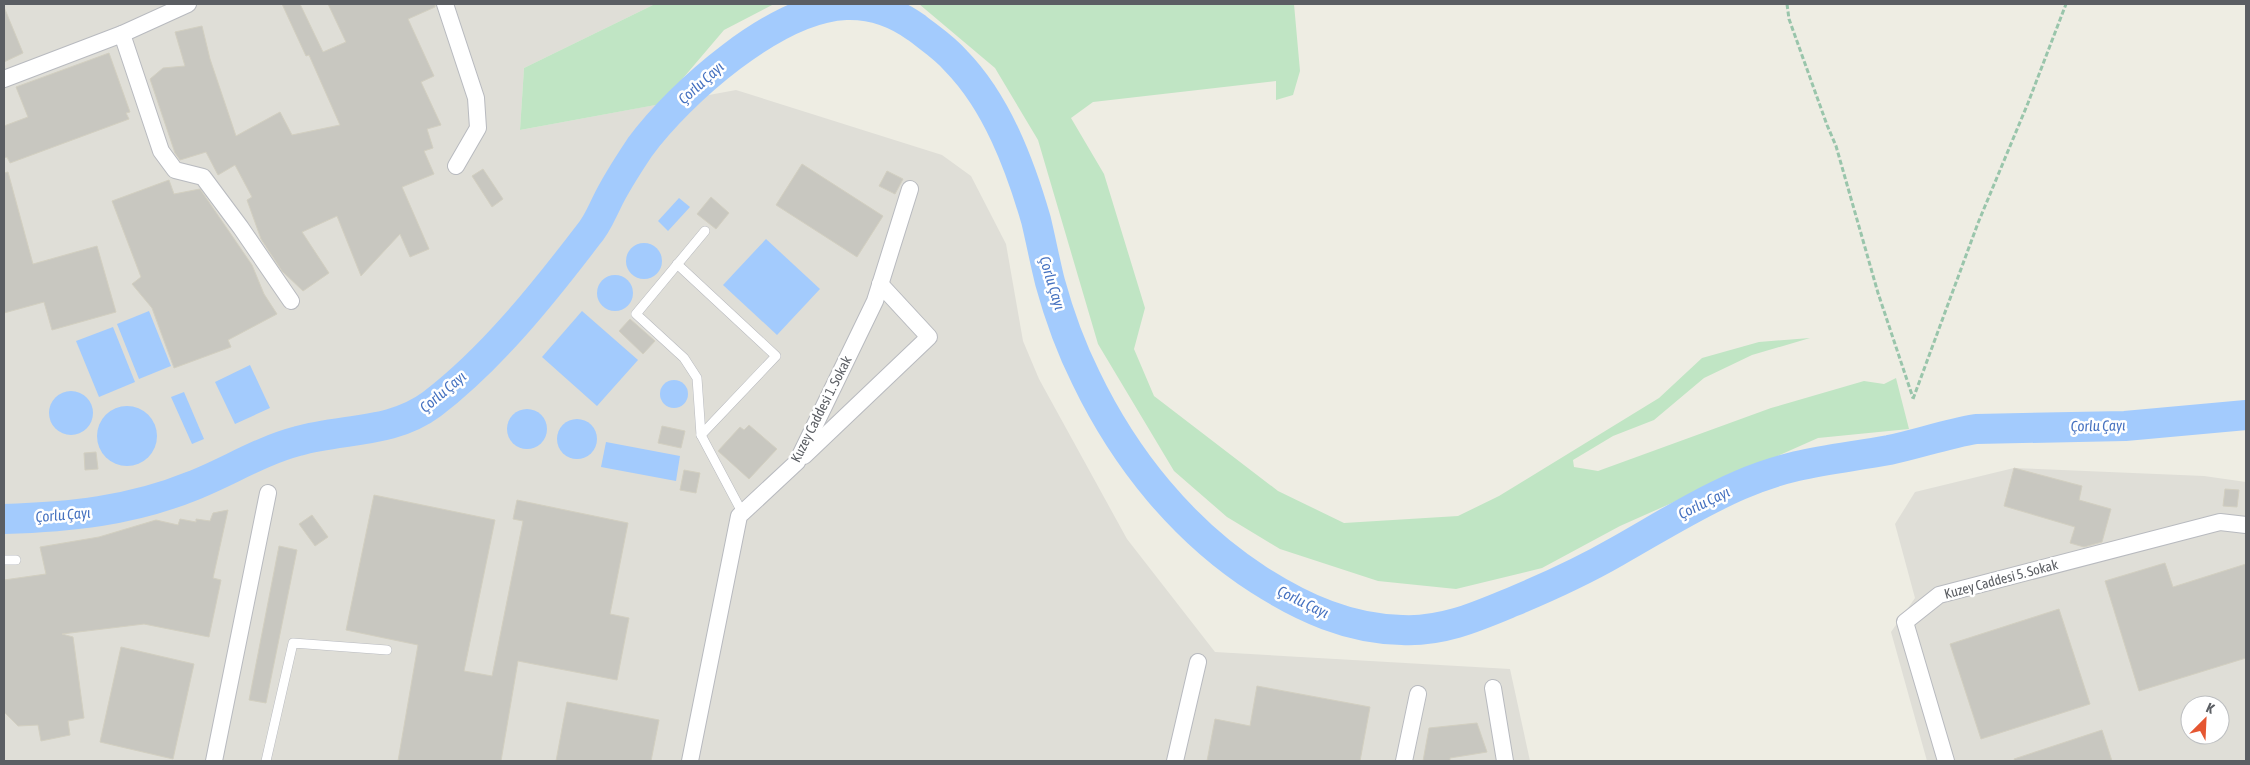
<svg xmlns="http://www.w3.org/2000/svg" width="2250" height="765" font-family="'Asap Condensed',sans-serif">
	<style>
		.industrial { fill: #dfded7; fill-rule: evenodd }
		.green { fill: #c0e5c4 }
		.water { fill: #a3cbfd }
		.lines { fill: none; stroke-linecap: round; stroke-linejoin: round }
		.river { stroke: #a3cbfd; stroke-width: 30 }
		.building { fill: #c8c7c0; stroke: #d2cfc1 }
		.lane-casing { stroke: #b8babf; stroke-width: 10 }
		.street-casing { stroke: #b8babf; stroke-width: 18 }
		.path { stroke: #99c5ab; stroke-width: 3; stroke-dasharray: 5 2.5; stroke-linecap: butt }
		.lane { stroke: #fff; stroke-width: 9 }
		.street { stroke: #fff; stroke-width: 16 }
		.labels { text-anchor: middle; stroke-width: 5; stroke-linejoin: round; paint-order: stroke }
		.street-label { font-size: 14px; fill: #5b5e63; stroke: #fff }
		.water-label { font-size: 15px; font-style: italic; fill: #4672c0; stroke: #fff }
	</style>
	<rect width="100%" height="100%" fill="#eeede3"/>
	<!-- industrial -->
	<g class="industrial">
		<polygon points="4,4 655,4 524,68 520,130 736,90 942,155 971,176 1006,244 1023,341 1039,379 1127,539 1215,652 1510,669 1530,761 4,761"/>
		<path d="M2014 468 2204 476 2246 482V761H1927L1891 632 1915 598 1895 524 1915 492ZM2190 705H2220V735H2190Z"/>
	</g>
	<!-- green -->
	<g class="green">
		<polygon points="655,4 774,4 724,30 661,104 520,130 524,68"/>
		<polygon points="919,4 1294,4 1300,71 1293,95 1276,100 1276,81 1093,102 1071,118 1104,174 1145,308 1134,349 1154,396 1278,491 1344,523 1458,516 1499,496 1659,398 1702,358 1759,342 1810,338 1752,355 1704,378 1654,420 1613,436 1573,460 1574,467 1598,471 1771,408 1864,381 1884,384 1896,378 1909,429 1818,438 1620,526 1542,568 1456,589 1378,581 1280,549 1227,517 1174,471 1098,344 1038,140 995,68"/>
	</g>
	<!-- water -->
	<g class="water">
		<polygon points="679,198 690,207 668,231 658,221"/>
		<polygon points="766,239 820,289 777,335 723,285"/>
		<circle cx="644" cy="261" r="18"/>
		<circle cx="615" cy="293" r="18"/>
		<polygon points="149,311 171,366 139,379 117,324"/>
		<polygon points="582,311 638,360 597,406 542,357"/>
		<polygon points="113,327 135,382 99,397 76,341"/>
		<polygon points="250,365 270,408 235,424 215,382"/>
		<circle cx="674" cy="394" r="14"/>
		<circle cx="71" cy="413" r="22"/>
		<polygon points="184,392 204,439 192,444 171,397"/>
		<circle cx="127" cy="436" r="30"/>
		<circle cx="527" cy="429" r="20"/>
		<circle cx="577" cy="439" r="20"/>
		<polygon points="606,442 680,456 676,481 601,467"/>
	</g>
	<g class="lines">
		<!-- river -->
		<path class="river" d="M4 519C69 517 131 511 192 486 228 472 260 451 298 441 343 428 392 434 432 404 491 359 543 294 588 235 597 225 601 214 607 202 616 183 628 165 640 147 680 93 775 8 846 5 873 4 895 12 917 28 931 39 945 48 956 61 997 103 1020 165 1036 220 1041 241 1045 262 1050 282 1059 315 1071 348 1086 378 1125 459 1183 531 1259 580 1303 608 1349 629 1402 630 1442 632 1476 617 1512 602 1548 587 1583 571 1616 552 1657 529 1696 504 1740 485 1792 462 1834 460 1889 450 1918 444 1946 434 1976 429L2125 426 2246 415"/>
	</g>
	<!-- building -->
	<g class="building">
		<polygon points="282,4 300,4 323,52 346,42 328,4 435,4 435,7 408,19 434,76 421,82 441,125 427,129 433,148 424,151 434,174 402,187 429,249 410,257 400,234 361,276 337,216 302,232 329,273 303,291 282,271 261,239 247,200 252,197 235,165 218,175 206,152 180,160 175,153 150,79 163,68 185,66 175,32 202,26 210,59 236,136 280,112 292,135 340,125 309,55 306,56"/>
		<polygon points="4,7 23,53 4,62"/>
		<polygon points="109,53 130,112 126,113 129,119 10,163 7,157 4,158 4,126 28,117 16,87"/>
		<polygon points="802,164 883,216 857,257 776,205"/>
		<polygon points="483,169 503,199 492,207 472,176"/>
		<polygon points="887,171 903,179 895,194 879,186"/>
		<polygon points="8,172 33,264 97,246 116,312 52,330 44,302 4,313 4,173"/>
		<polygon points="169,180 174,194 200,189 252,265 264,294 277,314 228,340 231,347 174,368 152,308 132,284 141,277 112,201"/>
		<polygon points="711,197 729,213 716,229 697,214"/>
		<polygon points="630,319 655,341 643,354 619,331"/>
		<polygon points="749,425 777,449 749,479 718,451 740,427 744,430"/>
		<polygon points="662,426 685,431 681,448 658,443"/>
		<polygon points="96,452 98,469 85,470 84,453"/>
		<polygon points="2014,468 2082,486 2079,500 2111,509 2102,542 2084,547 2070,543 2075,527 2004,506"/>
		<polygon points="684,470 700,473 696,493 680,490"/>
		<polygon points="2225,489 2239,490 2237,507 2223,506"/>
		<polygon points="374,495 495,520 464,671 492,676 523,521 513,519 517,500 628,523 610,614 629,618 617,680 518,661 501,761 398,761 418,645 346,630"/>
		<polygon points="228,510 213,578 221,580 209,637 144,624 62,634 73,637 84,718 68,721 70,735 41,741 38,725 18,726 4,712 4,580 46,574 40,547 99,537 156,520 178,525 180,519 196,522 196,519 210,521 213,513"/>
		<polygon points="312,515 328,537 315,546 299,524"/>
		<polygon points="279,546 297,550 266,703 249,700"/>
		<polygon points="2165,563 2173,587 2246,564 2246,658 2139,691 2105,581"/>
		<polygon points="2059,609 2090,704 1981,739 1950,644"/>
		<polygon points="121,647 194,664 173,759 100,742"/>
		<polygon points="1257,686 1370,707 1360,761 1207,761 1215,719 1250,726"/>
		<polygon points="567,702 659,720 651,761 556,761"/>
		<polygon points="1477,723 1487,752 1450,758 1450,761 1423,761 1429,728"/>
		<polygon points="2102,730 2112,761 2015,761 2014,759"/>
	</g>
	<g class="lines">
		<defs>
			<g id="lane">
				<polyline points="705,231 636,314 684,358 697,378 701,435 742,512"/>
				<polyline points="677,264 776,356 701,435"/>
				<polyline points="4,560 16,560"/>
				<polyline points="266,761 293,643 387,650"/>
			</g>
			<g id="street">
				<polyline points="445,4 476,98 478,128 456,166"/>
				<polyline points="122,34 161,151 175,170 203,177 241,228 291,301"/>
				<polyline points="4,79 122,34 188,4"/>
				<polyline points="804,456 929,337 880,284"/>
				<polyline points="1493,688 1505,761"/>
				<polyline points="214,761 268,493"/>
				<polyline points="690,761 739,516 797,462 875,301 910,189"/>
				<polyline points="1175,761 1198,662"/>
				<polyline points="1404,761 1418,694"/>
				<polyline points="1946,761 1905,622 1939,595 2220,522 2246,525"/>
			</g>
		</defs>
		<!-- lane casing -->
		<use href="#lane" class="lane-casing"/>
		<!-- street casing -->
		<use href="#street" class="street-casing"/>
		<!-- path -->
		<g class="path">
			<polyline points="1787,4 1789,19 1827,125 1836,146 1878,293 1913,398"/>
			<polyline points="1913,399 1978,223 2028,103 2066,4"/>
		</g>
		<!-- lane -->
		<use href="#lane" class="lane"/>
		<!-- street -->
		<use href="#street" class="street"/>
	</g>
	<g class="labels">
		<!-- street labels -->
		<g class="street-label">
			<text transform="translate(821 409) rotate(-63)" y="5">Kuzey Caddesi 1. Sokak</text>
			<text transform="translate(2001 579) rotate(-15)" y="5">Kuzey Caddesi 5. Sokak</text>
		</g>
		<!-- water labels -->
		<g class="water-label">
			<text transform="translate(701 83) rotate(-42)" y="5">Çorlu Çayı</text>
			<text transform="translate(1052 283) rotate(73)" y="5">Çorlu Çayı</text>
			<text transform="translate(443 392) rotate(-40)" y="5">Çorlu Çayı</text>
			<text transform="translate(2098 426) rotate(-1)" y="5">Çorlu Çayı</text>
			<text transform="translate(1704 503) rotate(-26)" y="5">Çorlu Çayı</text>
			<text transform="translate(63 515) rotate(-5)" y="5">Çorlu Çayı</text>
			<text transform="translate(1303 602) rotate(26)" y="5">Çorlu Çayı</text>
		</g>
	</g>
	<!-- border -->
	<rect width="2250" height="765" fill="none" stroke="#5b5e63" stroke-width="10"/>
	<!-- north arrow -->
	<g transform="translate(2205 720) rotate(24)"><circle r="24" fill="#ffffff" stroke="#bdbfc1"/>
	<path d="M0-4L9 19L0 12L-9 19Z" fill="#e55631"/>
	<text y="-8" font-size="14" font-weight="bold" text-anchor="middle" fill="#5b5e63">K</text>
	</g>
</svg>
